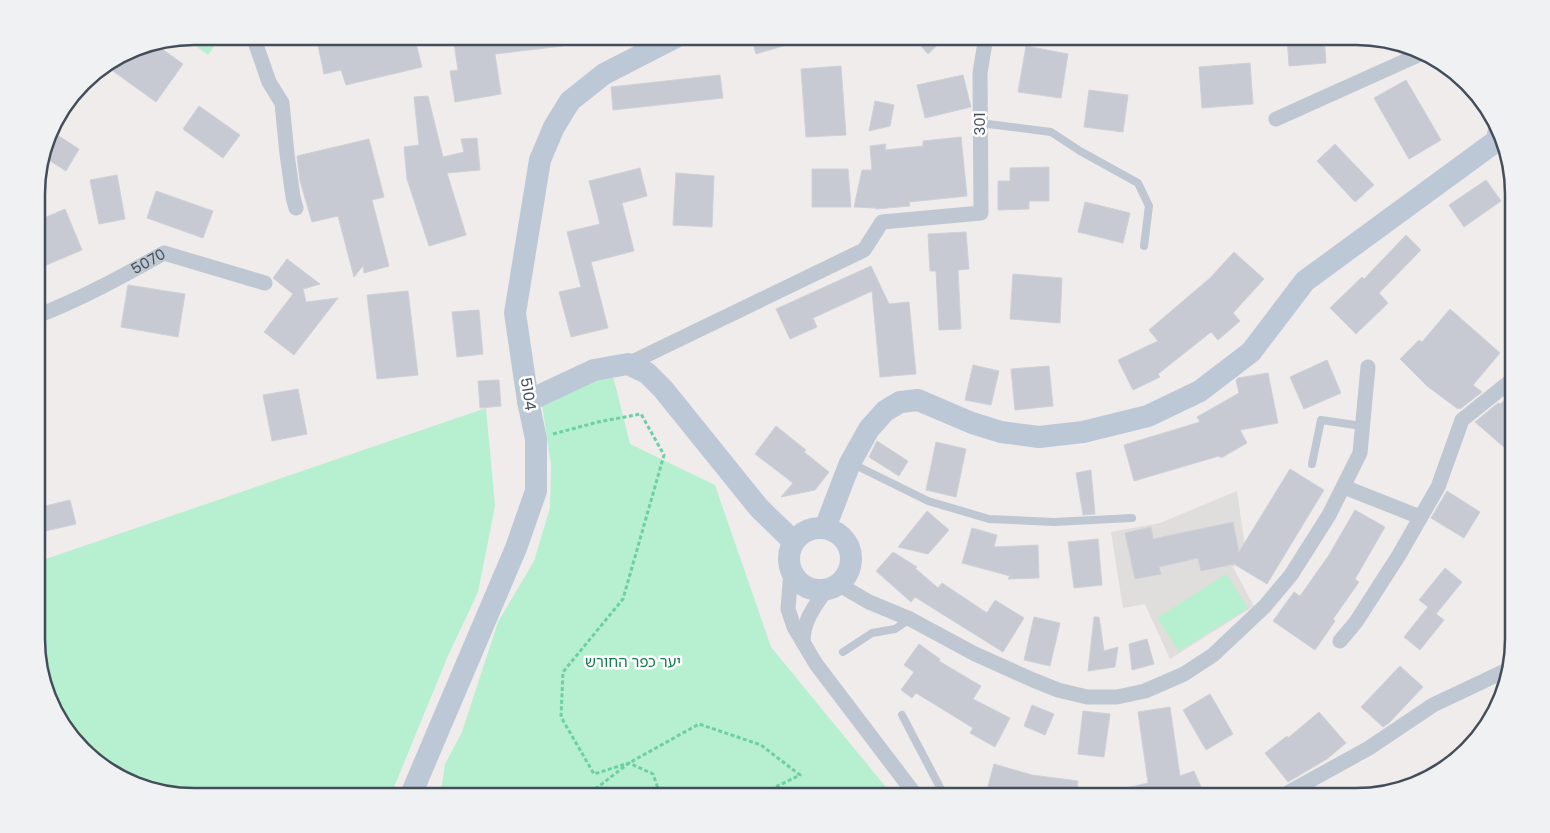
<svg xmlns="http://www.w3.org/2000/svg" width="1550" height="833" font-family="Poppins,'Noto Sans Hebrew',sans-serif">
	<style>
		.education { fill: #e0dddd }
		.green { fill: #b6f0d0 }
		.building { fill: #c7cad2; stroke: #cfd1d8 }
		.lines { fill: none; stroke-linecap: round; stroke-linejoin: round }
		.path { stroke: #6dd0a5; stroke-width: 3; stroke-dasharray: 4 2.5; stroke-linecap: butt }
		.lane { stroke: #bec7d2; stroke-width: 8 }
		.street { stroke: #bec7d2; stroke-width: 15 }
		.secondary { stroke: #bdc8d7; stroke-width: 22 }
		.labels { text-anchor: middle; stroke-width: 5; stroke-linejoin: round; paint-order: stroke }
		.street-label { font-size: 15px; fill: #434e5a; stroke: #fff }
		.park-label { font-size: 15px; fill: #117e4e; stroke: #fff }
		.rim { fill: none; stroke: #434e5a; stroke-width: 2.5 }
	</style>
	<rect width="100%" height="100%" fill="#efeceb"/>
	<!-- education -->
	<polygon class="education" points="1237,491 1246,554 1233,567 1254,606 1170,659 1145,604 1123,608 1111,532 1160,523"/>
	<!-- green -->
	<g class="green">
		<polygon points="194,36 221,36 208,55 185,38"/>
		<polygon points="612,372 630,444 715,485 771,647 894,797 440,797 445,764 462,732 498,622 534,561 550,508 551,465 542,404"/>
		<polygon points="486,408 495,506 478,592 447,658 390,797 194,797 124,780 69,735 38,660 37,562"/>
		<polygon points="1226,574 1248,608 1179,651 1157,618"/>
	</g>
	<!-- building -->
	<g class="building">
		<polygon points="316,36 414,36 422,67 346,85 341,70 324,74"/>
		<polygon points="453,36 563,36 563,46 495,54 501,94 455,102 450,71 458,70"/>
		<polygon points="751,36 803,36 803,40 756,54"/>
		<polygon points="912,36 947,36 928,54"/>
		<polygon points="1287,36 1324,36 1326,63 1289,66"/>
		<polygon points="155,44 183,64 156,102 106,66 134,48"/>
		<polygon points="1026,46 1068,54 1061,98 1018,92"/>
		<polygon points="1250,63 1253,104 1202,108 1199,67"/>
		<polygon points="841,66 846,135 806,137 801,69"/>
		<polygon points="720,75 723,98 613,110 611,87"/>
		<polygon points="963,75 971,107 925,118 917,85"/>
		<polygon points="1406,80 1441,140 1409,159 1374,98"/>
		<polygon points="1089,90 1128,95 1123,132 1084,127"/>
		<polygon points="428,96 443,157 464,152 461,139 477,138 480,170 447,173 466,235 429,246 407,179 404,147 419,145 414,97"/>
		<polygon points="875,101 894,105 890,126 869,131"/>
		<polygon points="199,106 240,135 223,158 183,129"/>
		<polygon points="51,131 79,149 66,171 44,157"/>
		<polygon points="961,137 967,196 909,202 910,206 876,209 876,208 854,207 862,170 872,170 870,146 886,144 885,150 923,146 923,141"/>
		<polygon points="369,139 384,197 372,200 389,266 364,273 363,266 354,277 338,216 312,222 300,181 297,156"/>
		<polygon points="1335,144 1374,185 1355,202 1317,161"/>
		<polygon points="1049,167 1049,201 1029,201 1029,209 998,210 998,181 1010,181 1010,168"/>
		<polygon points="640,168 647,196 622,203 634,251 591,262 608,328 571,337 559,292 581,287 567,232 600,224 589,181"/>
		<polygon points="812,169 848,169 851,207 812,207"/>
		<polygon points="676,173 714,176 712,227 673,225"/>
		<polygon points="117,175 125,219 99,224 90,180"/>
		<polygon points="1486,180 1501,201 1464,227 1449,205"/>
		<polygon points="156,191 213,211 203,238 147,218"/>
		<polygon points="1085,202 1130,213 1123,243 1078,232"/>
		<polygon points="65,209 82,250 37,269 37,221"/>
		<polygon points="966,232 969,269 958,270 961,329 939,330 936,271 930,271 928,234"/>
		<polygon points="1406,235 1421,250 1379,293 1388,303 1356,334 1330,308 1362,277 1364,279"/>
		<polygon points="1234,252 1264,279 1233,313 1240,321 1218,340 1211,332 1158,374 1160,377 1133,390 1118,360 1158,341 1149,330 1210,278"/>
		<polygon points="287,259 320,284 303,289 306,302 338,298 294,355 264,332 293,294 273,278"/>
		<polygon points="871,266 889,304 909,302 916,374 880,377 872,291 813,318 817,327 790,339 776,309"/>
		<polygon points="1013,274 1062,278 1060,323 1010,319"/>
		<polygon points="128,285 185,294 178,337 121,327"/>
		<polygon points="408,291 418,375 377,379 367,295"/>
		<polygon points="1450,309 1500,353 1473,385 1482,392 1460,409 1459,408 1458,409 1427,386 1400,359 1419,340 1422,342"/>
		<polygon points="479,310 483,354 457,357 452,312"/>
		<polygon points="1327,360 1341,393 1304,409 1290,377"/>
		<polygon points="973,365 999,371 991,405 965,400"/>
		<polygon points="1049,366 1053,406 1015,410 1011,369"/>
		<polygon points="1268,373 1278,423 1240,430 1247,443 1221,458 1219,456 1134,481 1124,445 1200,422 1197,417 1239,393 1236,380 1238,378"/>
		<polygon points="499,380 501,406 480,408 478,381"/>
		<polygon points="298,389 307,434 272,441 263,395"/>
		<polygon points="1513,394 1513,438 1505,448 1475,422 1498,403 1500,404"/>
		<polygon points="776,426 806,450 804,452 829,472 815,490 781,497 793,483 755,454"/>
		<polygon points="877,441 908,461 899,476 869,457"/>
		<polygon points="936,442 966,449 956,497 926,490"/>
		<polygon points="1290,469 1324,490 1267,584 1234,564 1201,571 1198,558 1159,567 1161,574 1135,579 1125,533 1151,527 1153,539 1233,522 1239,552"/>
		<polygon points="1091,470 1095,514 1083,515 1076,473"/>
		<polygon points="1447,491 1480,512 1464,538 1431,518"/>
		<polygon points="70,500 76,524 37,533 37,508"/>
		<polygon points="1355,510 1385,527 1355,579 1359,582 1333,619 1335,621 1315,650 1273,621 1294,592 1300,596 1329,555"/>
		<polygon points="927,511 949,530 928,554 898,547"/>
		<polygon points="972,528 997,535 994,547 1038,545 1039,578 1008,579 1010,576 962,563"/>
		<polygon points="1098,539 1102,585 1074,588 1068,542"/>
		<polygon points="893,552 917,567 915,568 938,588 942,583 987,613 995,600 1024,618 1003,652 915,597 911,602 876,571"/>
		<polygon points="1445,568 1462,582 1436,614 1444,620 1420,650 1404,637 1428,607 1419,600"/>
		<polygon points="1034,617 1060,623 1050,666 1024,660"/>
		<polygon points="1094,617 1099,617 1104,651 1118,647 1115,667 1088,671"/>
		<polygon points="1147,639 1154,664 1132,670 1129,644"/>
		<polygon points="919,644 940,659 939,661 981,686 973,699 1010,718 995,747 970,733 973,728 916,693 912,698 901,690 914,672 904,665"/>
		<polygon points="1400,666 1423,687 1389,723 1383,727 1361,707"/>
		<polygon points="1210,694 1233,734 1206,750 1183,710"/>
		<polygon points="1032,705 1054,714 1045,735 1024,726"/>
		<polygon points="1170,707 1180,776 1194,771 1205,796 1118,796 1118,790 1148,783 1138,712"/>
		<polygon points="1083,711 1110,714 1104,757 1078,754"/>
		<polygon points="1319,712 1346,743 1327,759 1288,782 1265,753 1287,736 1288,738"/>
		<polygon points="994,764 1032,775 1078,781 1076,797 1020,790 1018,797 995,797 986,794"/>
	</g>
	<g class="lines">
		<!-- path -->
		<g class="path">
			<polyline points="553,434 598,422 641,414 664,455 623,599 563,672 561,717 594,774 629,763 653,774 661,797"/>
			<polyline points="585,797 629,763 699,724 761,745 800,775 755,797"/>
		</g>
		<!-- lane -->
		<g class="lane">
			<polyline points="980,123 1051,132 1080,151 1138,183 1149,206 1144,246"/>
			<polyline points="851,463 928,501 989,519 1054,522 1132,518"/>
			<polyline points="1312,464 1321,420 1362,426"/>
			<polyline points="843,652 872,633 895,629 910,619"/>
			<polyline points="902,715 945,797"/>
		</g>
		<!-- street -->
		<g class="street">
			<polyline points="253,36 269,82 282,103 287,154 293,197 296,208"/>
			<polyline points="1276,119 1425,52"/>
			<path id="s1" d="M37 316C81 299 123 276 164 253L265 283"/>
			<polyline points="628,364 864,250 882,222 981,213 980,73 986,36"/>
			<polyline points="1344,487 1420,517"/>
			<polyline points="791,571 788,609 794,627 816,664 917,797"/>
			<polyline points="838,584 869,602 910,619 975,654 1033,680 1058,690 1087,697 1117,697 1145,691 1184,674 1213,655 1265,606 1291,575 1329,515 1360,453 1368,367"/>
			<polyline points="1340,641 1356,622 1399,555 1438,487 1462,420 1513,379"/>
			<path d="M803 642C803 621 814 607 826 590"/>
			<polyline points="1282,796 1369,748 1433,705 1507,670"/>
		</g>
		<!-- secondary -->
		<g class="secondary">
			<polyline points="528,401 594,370 628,364 647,373 663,389 759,508 793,541"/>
			<circle cx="820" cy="559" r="31"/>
			<polyline points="825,528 850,463 869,429 885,411 900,402 918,400 972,423 1001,432 1039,437 1083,432 1148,416 1200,391 1251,352 1305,281 1499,139 1498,134"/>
			<polyline points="410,797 516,548 536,491 536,439 528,401 515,313 540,160 554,127 570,101 604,74 678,36"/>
		</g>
	</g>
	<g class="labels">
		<!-- street labels -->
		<g class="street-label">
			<text transform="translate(980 124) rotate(-90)" y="5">301</text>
			<text dy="5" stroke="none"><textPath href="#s1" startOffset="124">5070</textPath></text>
			<text transform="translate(528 394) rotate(81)" y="5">5104</text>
		</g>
		<!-- park labels -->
		<g class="park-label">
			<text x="633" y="667">יער כפר החורש</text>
		</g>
	</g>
	<!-- crop -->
	<path d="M0 0H1550V833H0ZM194 45H1356A149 149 0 0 1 1505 194V639A149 149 0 0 1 1356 788H194A149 149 0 0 1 45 639V194A149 149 0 0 1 194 45Z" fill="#f0f1f2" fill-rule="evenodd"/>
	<path class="rim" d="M194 45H1356A149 149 0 0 1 1505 194V639A149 149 0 0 1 1356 788H194A149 149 0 0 1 45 639V194A149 149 0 0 1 194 45Z"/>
</svg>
